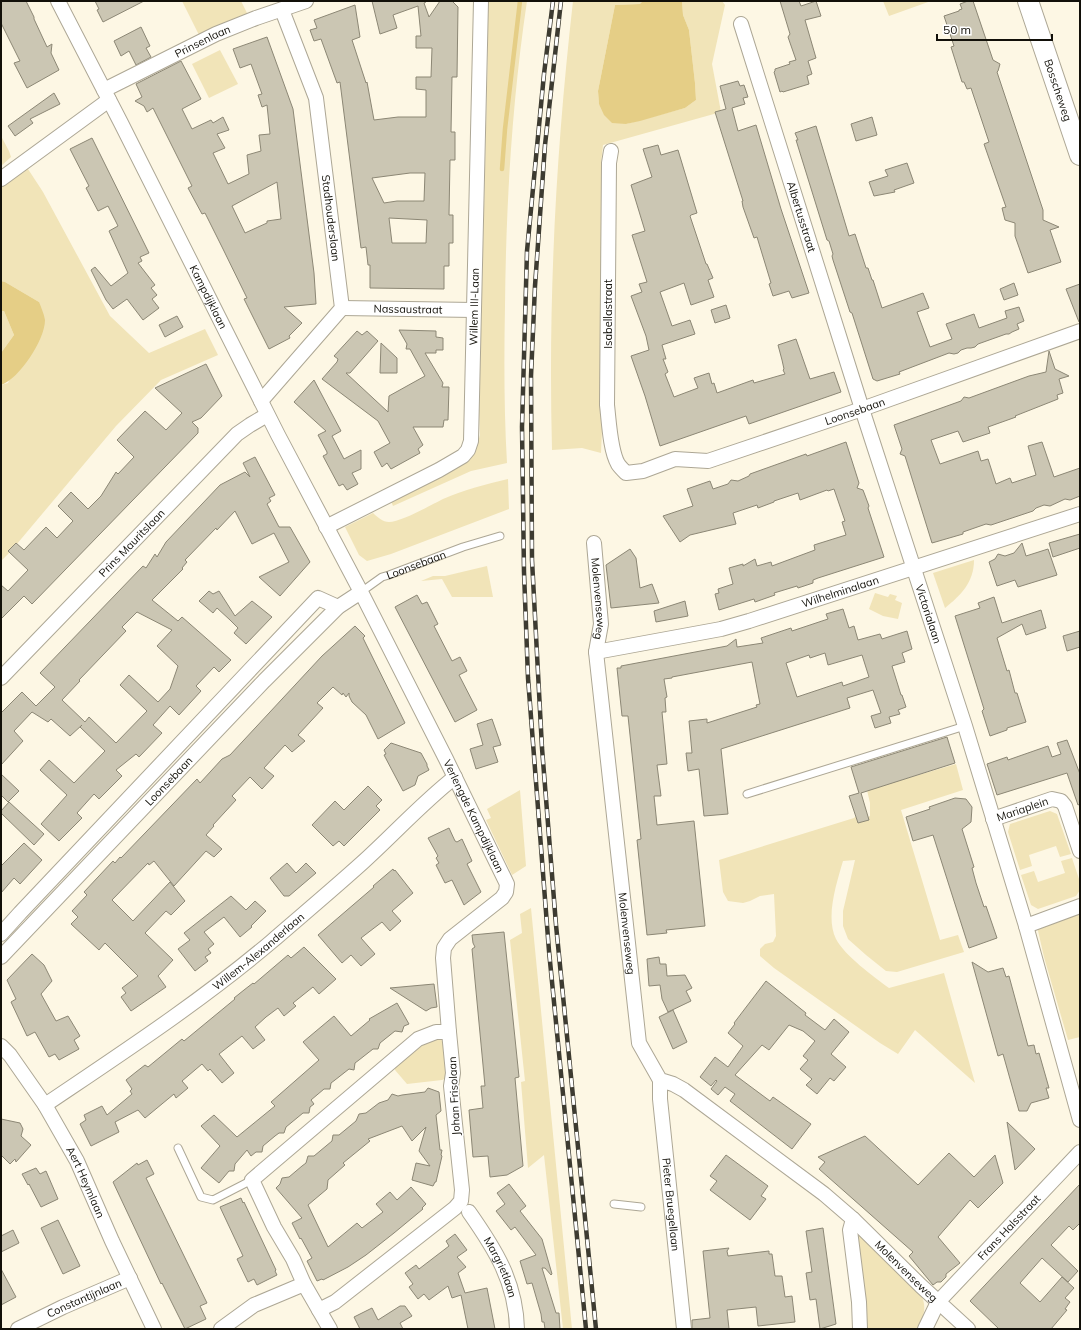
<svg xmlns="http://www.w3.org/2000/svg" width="1081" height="1330" font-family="Mulish,sans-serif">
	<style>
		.green { fill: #f1e4b8 }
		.water { fill: #e5ce86 }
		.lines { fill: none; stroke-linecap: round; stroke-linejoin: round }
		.stream { stroke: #e5ce86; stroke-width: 4.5 }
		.building { fill: #cbc6b3; stroke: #8c8775; fill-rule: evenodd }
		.lane-casing { stroke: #ada795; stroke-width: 9 }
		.street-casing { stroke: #ada795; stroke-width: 16 }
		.secondary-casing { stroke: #ada795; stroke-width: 22 }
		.lane { stroke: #fff; stroke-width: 7 }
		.street { stroke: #fff; stroke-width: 14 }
		.secondary { stroke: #fff; stroke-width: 20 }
		.rail-casing { stroke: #3d3b31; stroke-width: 4.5 }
		.rail { stroke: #fff; stroke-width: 3; stroke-dasharray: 9; stroke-linecap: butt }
		.labels { text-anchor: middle; stroke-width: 3; stroke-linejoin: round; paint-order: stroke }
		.street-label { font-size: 11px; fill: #121009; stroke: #fff }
	</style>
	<rect width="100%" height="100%" fill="#fdf7e4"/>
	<!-- green -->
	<g class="green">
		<polygon points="182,1 241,1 248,15 199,35"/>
		<path d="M487 1H527C512 102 506 204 505 306 504 358 504 411 507 463L471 471 393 506 391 501 475 453 480 435 479 411 488 47Z"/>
		<path d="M573 1H643L641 4 615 5 598 91 599 104 626 124 685 108 696 100 695 83 689 30 683 15 682 1H722L725 5 712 64 721 112 603 145 601 163V405L602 430 601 453 582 448 552 450C548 299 556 151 573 1Z"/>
		<polygon points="883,1 931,1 889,16"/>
		<polygon points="220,50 238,84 209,98 192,64"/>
		<polygon points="1,136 9,151 11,157 1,166"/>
		<polygon points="26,166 43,192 110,316 149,353 205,329 218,355 161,380 116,426 11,551 1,561 1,385 8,383 39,302 5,282 1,281 1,184"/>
		<polygon points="1,311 4,311 14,335 1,353"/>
		<path d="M508 479 509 509 391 554 367 561 359 555 345 527 373 513C377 517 383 522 389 522 401 522 431 505 443 499 464 490 486 484 508 479Z"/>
		<path d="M974 560C974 582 961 595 945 608L933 573Z"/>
		<polygon points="487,566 493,597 452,597 442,579 421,581 433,576 445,576"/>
		<polygon points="875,593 888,597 890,594 897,596 895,600 902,603 898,619 883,616 869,609"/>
		<path d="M956 764 963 790 901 810 940 940 958 935 964 952 897 972 886 971 866 955 848 939 843 926V911L855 860 843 861C837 882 825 917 836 939 845 956 873 976 889 988L944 973 975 1083 915 1030 898 1054 880 1043 774 968 760 956V949L765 944 773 942 776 936 774 894 760 896 750 901 743 903 728 901 723 892 719 860 854 818 857 815 866 818 870 816V803L867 790Z"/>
		<polygon points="520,790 526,866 512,875 486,820 491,818 487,809"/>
		<polygon points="1050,811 1057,814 1071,854 1060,857 1056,846 1029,855 1032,866 1020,870 1008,832 1010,824"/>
		<polygon points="1072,858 1080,882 1080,890 1076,896 1038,909 1031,905 1021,875 1034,871 1038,882 1065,873 1061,861"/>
		<polygon points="1080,903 1080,1037 1068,1040 1044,957 1036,922"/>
		<polygon points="531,908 572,1329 563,1329 544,1155 528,1168 521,1082 525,1081 510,940 522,933 520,914"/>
		<polygon points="439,1039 443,1041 448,1077 442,1080 407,1084 395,1070 395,1067 428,1041"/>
		<path d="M857 1231 922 1297C927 1309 923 1317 918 1329H864Z"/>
	</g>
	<!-- water -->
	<g class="water">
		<polygon points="643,1 682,1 683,15 689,30 695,83 696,100 685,108 640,121 626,124 612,123 604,115 599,104 598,91 615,5 640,4"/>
		<path d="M1 281 5 282 39 302C41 307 44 314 45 320 45 340 19 379 1 385V353L14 335 4 311H1Z"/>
	</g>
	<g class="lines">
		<!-- stream -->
		<polyline class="stream" points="502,169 505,129 520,1"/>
	</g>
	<!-- building -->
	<g class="building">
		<polygon points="1,1 26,1 34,17 34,19 47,47 52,44 51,53 59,70 27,88 14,63 20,61 1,23"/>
		<polygon points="95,1 144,1 103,22 97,10 99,9"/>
		<path d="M372 1H426V2L424 3 429 17 440 1H452L458 7 457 77H452L451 132H455V160H450L449 215H453V243H449V266H444V289L370 288V265H368L366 247 361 248 340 82 337 83 321 39 314 41 310 30 317 28 314 20 355 5 360 37 352 40 366 83 367 82 374 120 398 117H426V90L416 89V77H431L432 48H416V36H421L418 6 393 15 397 28 380 34ZM410 173H425L424 201H397L384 203 372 178ZM389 218 427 220 426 243H392Z"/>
		<polygon points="780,1 799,1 801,6 816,1 821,16 805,20 816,58 808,61 812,74 807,76 809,84 783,92 782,91 780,92 774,72 775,71 775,69 790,64 789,62 796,60 788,37 790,34"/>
		<polygon points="968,1 973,1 993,60 1000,64 998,71 997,72 1043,210 1043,220 1059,227 1050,230 1061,262 1028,273 1015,236 1015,223 1005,220 1002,208 1006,207 984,144 989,142 971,88 967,89 964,82 962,82 951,47 954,46 944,16 959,11 959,10 962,9 960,4"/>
		<polygon points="141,27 150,46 146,48 151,57 136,65 129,51 121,56 114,41"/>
		<path d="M267 37 293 109 314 273 316 304 284 307 302 323 289 336 290 338 269 349 244 299 247 298 223 249 205 213 202 214 188 188 192 186 153 108 147 112 144 106 135 101 142 97 136 84 181 61 201 99 182 109 192 129 211 120 213 123 223 117 229 130 217 134 225 148 213 153 228 184 249 174 247 155 261 151 259 135 270 134 267 105 262 107 258 95 262 94 251 64 240 68 233 49ZM277 182 281 219 267 221V223L245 233 232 206Z"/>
		<polygon points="738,81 740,86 744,85 748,97 743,98 745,104 732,108 738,131 756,125 781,209 809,293 792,298 789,291 773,296 769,284 771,283 757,237 754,238 743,207 742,201 743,201 715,112 726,109 720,86"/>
		<polygon points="54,93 60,104 30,119 33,123 15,136 8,126"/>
		<polygon points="872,117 877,135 856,141 851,124"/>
		<polygon points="816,126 849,236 855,234 866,268 868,268 872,280 873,280 882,308 923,293 929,308 917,312 930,347 952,339 946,324 974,314 979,328 1007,318 1005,311 1019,307 1024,321 1017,324 1019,329 1012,332 1009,334 1006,334 978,344 975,347 971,348 967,348 961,350 958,353 954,354 949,353 899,372 900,374 877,381 873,379 852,313 850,312 833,260 832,256 833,254 829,241 827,240 796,140 798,140 795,133"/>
		<polygon points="92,138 149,253 140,257 142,261 138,263 155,285 151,288 157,295 152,299 159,308 143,320 127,299 113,309 106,300 91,270 95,267 111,286 128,273 109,231 118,226 108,206 98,211 86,188 89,186 70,149"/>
		<polygon points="658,145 661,155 678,150 697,213 691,215 690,216 706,264 707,264 713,278 708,280 714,297 691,305 684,283 660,292 672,326 690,320 695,334 662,345 666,359 663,359 668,372 665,374 674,397 698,388 694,378 709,373 712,384 714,383 717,393 753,380 754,383 785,374 783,370 784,369 782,360 778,345 796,339 810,379 834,372 841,392 749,424 746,416 660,446 645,396 631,356 649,350 646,336 631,296 642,292 639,284 647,282 632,235 645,231 631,185 652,177 643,149"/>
		<polygon points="907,163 914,183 894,190 895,192 874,196 869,182 888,176 885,170"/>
		<polygon points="1014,283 1018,295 1004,300 1000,289"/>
		<polygon points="1080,284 1080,322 1079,322 1066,289"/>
		<polygon points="726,305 730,318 715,323 711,310"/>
		<polygon points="177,316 183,327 165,337 159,325"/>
		<polygon points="399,330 436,331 436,337 443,338 443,350 436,350 436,353 425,353 443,383 442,387 449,387 448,420 444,420 443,427 413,427 423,445 418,449 420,453 391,469 387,463 382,467 374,452 390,443 378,421 322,379 337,362 338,359 334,356 357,331 362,335 367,331 378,341 350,373 346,373 388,412 389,396 425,376 410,349 406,349 407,344"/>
		<polygon points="381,343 397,358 397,373 380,373"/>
		<polygon points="1049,351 1055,369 1069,376 1059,379 1063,393 1057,395 1058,399 1015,416 1016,417 988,427 990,433 963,442 958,431 931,440 940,464 978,451 981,461 988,459 996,484 1010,478 1012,483 1036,475 1028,446 1042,442 1054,477 1080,468 1080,496 1070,500 1065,499 1050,506 1044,505 1036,508 1033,511 991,525 986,524 963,532 963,534 932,543 905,456 900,454 902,449 894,425 961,401 964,397 969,398 1029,376 1046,372"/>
		<polygon points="206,364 222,396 201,418 192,422 198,428 198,433 32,604 24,596 1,619 1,585 8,591 28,570 8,551 16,543 24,550 46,527 57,538 73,521 58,506 71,492 88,509 101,496 116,472 118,474 134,457 117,440 145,411 166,430 182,413 155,388"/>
		<polygon points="314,380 341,431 332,436 344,459 361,450 361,469 352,473 358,484 347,490 343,484 339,486 323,456 327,454 327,452 318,435 326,431 294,402"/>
		<polygon points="846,442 859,483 857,488 863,490 869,506 868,508 884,557 818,578 813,580 813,583 798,588 797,586 774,593 775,595 755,602 754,599 719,610 715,594 719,593 718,589 733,584 729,568 743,564 743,566 755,559 757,566 771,562 772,566 815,550 814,545 846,535 842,522 845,521 834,489 828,491 827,490 800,500 798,493 774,501 774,502 758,508 757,505 733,513 736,524 690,535 680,542 663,516 693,506 687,489 710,481 713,489 728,484 731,480 738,481 749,476 750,474 806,454 807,456"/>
		<path d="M255 457 275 495 269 498 271 501 267 504 279 527H290L310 562 280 596 259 577 289 562 274 533 252 544 235 511 217 530 216 528 185 560 187 562 182 568 183 569 152 600 178 621 182 617 231 660 219 672 214 667 196 686 201 691 179 715 170 706 153 725 162 733 139 757 136 754 116 770 122 776 99 799 94 794 77 813 82 818 59 841 41 824 67 795 40 770 49 760 74 783 105 751 80 727 82 725 70 736 51 719 48 722 32 712 14 731 23 741 1 765V713L22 692 36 706 55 687 40 673 143 566 146 568 155 554 157 557 166 542 220 485 245 472 250 477 243 463ZM137 612 172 630 157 646 178 666 170 689 158 702 129 675 120 685 147 711 116 743 89 717 85 722 62 700 80 681 79 680 126 631 122 627Z"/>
		<polygon points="1080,534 1080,548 1053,557 1049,543"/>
		<polygon points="1022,543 1026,556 1048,549 1057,575 1018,587 1015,580 997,586 989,562 995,559 998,554 1005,556 1014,553"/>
		<polygon points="630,549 636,558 640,588 652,584 659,603 611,608 606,565"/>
		<polygon points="209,591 213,594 219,591 235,616 252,601 272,617 246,644 234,633 238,628 230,620 217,608 213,613 199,601"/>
		<polygon points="417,595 422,604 427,602 438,624 434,626 452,661 460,657 467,671 459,675 477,710 455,722 395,607"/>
		<polygon points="994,597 1002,623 1041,610 1046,628 1026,635 1022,624 997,638 1007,671 1009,670 1015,693 1017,693 1026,722 1007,728 1007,730 990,736 982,711 984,709 955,616 980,608 978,603"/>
		<polygon points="685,601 688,616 656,622 654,611"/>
		<path d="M843 609 849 628 854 626 858 640 880 634 882 639 907 631 912 649 902 653 905 662 892 666 901 695H902L906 707 898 710 900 714 889 717 891 723 875 728 871 716 881 713 873 690 847 698 850 708 721 749 728 814 704 816 699 769 688 771 686 753H692L689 721 707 719V723L757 707 756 705 760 704 752 662 672 677V678L664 679 667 697 665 698 666 712H662L667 764 657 765 661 796H654L657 825 694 821 705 926 666 930 667 933 647 935 637 840 641 839 628 716H622L617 668H621V666L727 646 736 639 737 647 763 643 761 638 791 628 792 631 828 619 826 614ZM825 653 828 665 862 655 869 677 843 686 842 682 797 697 786 663 809 655 810 658Z"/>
		<polygon points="355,626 365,636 363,638 405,723 378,739 366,715 352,702 349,696 349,693 346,697 343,693 342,695 333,687 317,703 323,708 298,735 305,741 292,752 285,745 264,768 274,776 262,789 250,777 232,796 236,800 213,825 214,826 206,835 222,849 214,857 206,851 174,886 154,861 149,865 148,863 112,900 133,921 170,882 185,901 171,915 166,911 145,933 173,960 158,976 166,987 131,1011 121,997 126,993 122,988 138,976 105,943 99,950 71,924 78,917 72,911 87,895 84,892 113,861 115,863 120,857 121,858 197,779 200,783 222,759 230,755 322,656"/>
		<polygon points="1080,631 1080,647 1067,651 1063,636"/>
		<polygon points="492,719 501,745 493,747 498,762 476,769 470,749 483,745 477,724"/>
		<polygon points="947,737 955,763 861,793 869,820 858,823 849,796 859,793 851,767"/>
		<polygon points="1067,740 1080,774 1080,804 1078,805 1067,773 997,795 987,764 1007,757 1008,760 1048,746 1052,757 1061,754 1057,743"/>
		<polygon points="391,743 421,753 427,764 427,766 429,770 418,776 415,785 403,791 384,755 386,754 384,750"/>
		<polygon points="1,774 19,791 8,802 1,795"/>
		<polygon points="368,786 382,800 376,806 380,810 344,846 339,841 333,846 312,825 335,801 344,810"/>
		<polygon points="955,798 966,799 972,807 971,822 962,829 974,867 972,868 976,883 984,907 986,906 997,938 969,948 933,835 913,841 906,817 930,809 929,807"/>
		<polygon points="9,802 44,834 34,845 1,813 1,811"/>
		<polygon points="449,828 455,841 457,842 462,839 472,861 467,864 481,892 464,905 452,880 445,883 436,865 439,863 436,858 438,856 428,838"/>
		<polygon points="24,843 42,860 20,884 14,878 1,893 1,866"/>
		<polygon points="287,863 296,873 306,863 316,873 289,896 284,896 270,878"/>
		<polygon points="393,869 394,871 395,870 413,893 392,911 401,921 390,931 382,922 361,938 375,954 361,966 351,955 342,963 318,935 374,887 373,886"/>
		<polygon points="231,896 246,910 255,901 266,911 251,926 252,927 240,937 224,917 204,932 214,944 208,949 211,953 205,957 208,961 195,971 178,949 190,940 184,933"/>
		<polygon points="504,932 519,1077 515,1078 523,1166 507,1175 490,1177 488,1156 473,1157 469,1110 483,1108 481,1086 485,1086 472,949 475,947 473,943 472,935"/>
		<polygon points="304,947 336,979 319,994 313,987 293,1003 296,1006 284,1016 278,1008 266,1017 255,1027 265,1040 253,1049 242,1036 219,1054 234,1073 222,1083 210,1069 208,1071 202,1064 182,1081 188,1088 176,1098 174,1094 145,1118 138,1110 115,1122 119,1132 91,1146 80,1124 86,1120 84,1115 102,1106 107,1115 132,1094 130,1091 132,1089 126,1080 136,1072 145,1065 148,1067 182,1039 184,1041 235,999 234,998 244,990 253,983 254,984 288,955 291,958"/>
		<polygon points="32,954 44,965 52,981 41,994 56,1021 68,1016 80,1036 74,1040 79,1049 59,1060 55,1054 49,1057 35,1032 27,1036 11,1002 16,999 7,980"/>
		<polygon points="659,957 660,964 666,964 667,976 685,975 692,988 686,991 691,1001 668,1012 662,999 660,985 649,986 647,959"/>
		<polygon points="972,962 988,972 1003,968 1006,977 1009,976 1028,1046 1034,1045 1036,1054 1039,1053 1049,1088 1046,1088 1049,1098 1031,1103 1027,1111 1019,1111 1003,1054 998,1056"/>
		<polygon points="766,981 806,1013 805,1015 825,1030 834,1019 849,1032 831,1054 846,1067 834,1081 830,1078 817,1094 806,1085 812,1079 800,1069 808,1060 803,1056 815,1041 803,1031 789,1025 769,1050 762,1045 735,1075 770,1101 773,1097 811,1124 792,1149 730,1101 735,1094 725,1087 718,1095 711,1089 717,1081 716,1080 711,1086 700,1077 715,1057 728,1067 743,1046 728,1033 735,1024 734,1023"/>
		<polygon points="434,984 437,1007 431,1008 426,1011 390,988"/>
		<polygon points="397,1003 409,1024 404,1026 402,1032 395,1031 380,1043 378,1049 373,1049 359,1060 355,1063 354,1070 349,1069 335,1080 331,1083 330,1089 324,1089 311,1100 314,1104 310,1107 309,1113 303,1113 286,1127 284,1133 279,1133 275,1136 263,1146 262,1152 256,1152 251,1156 247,1150 235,1164 234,1171 229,1171 219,1183 201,1168 220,1146 201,1126 214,1115 237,1137 275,1106 271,1102 319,1060 303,1042 334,1016 351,1036 370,1020 369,1019"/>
		<polygon points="673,1010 687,1042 673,1049 659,1017"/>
		<polygon points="428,1088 439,1092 441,1111 436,1115 440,1150 442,1150 441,1155 442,1156 436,1182 435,1182 433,1186 412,1180 416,1163 430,1166 419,1151 426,1127 412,1141 402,1126 368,1139 370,1141 343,1163 345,1165 328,1180 327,1189 308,1205 328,1247 357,1223 362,1228 383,1212 376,1204 390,1192 397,1200 411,1187 426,1204 422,1208 423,1209 394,1233 366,1255 348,1267 323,1280 322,1279 317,1281 307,1261 312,1258 301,1238 300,1239 292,1223 302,1218 276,1188 280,1184 282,1178 289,1177 302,1166 306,1163 308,1156 314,1156 332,1141 333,1135 339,1135 356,1121 359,1114 366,1113 379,1103 388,1100 392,1094 398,1096 402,1095 425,1092"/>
		<polygon points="1,1119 20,1123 23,1129 21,1136 31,1145 16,1162 15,1159 10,1164 1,1155"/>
		<polygon points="1007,1122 1035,1149 1015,1170"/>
		<polygon points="865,1136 918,1185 949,1153 974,1177 995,1155 1003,1183 978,1208 970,1200 938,1237 960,1263 946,1274 946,1277 941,1282 937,1282 933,1285 909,1256 913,1252 819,1169 825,1162 818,1157"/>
		<polygon points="726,1155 768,1186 761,1196 766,1199 750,1220 710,1190 717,1181 710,1176"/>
		<polygon points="147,1160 154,1174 146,1178 207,1303 200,1306 206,1319 185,1329 162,1283 161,1284 113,1182 137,1163 138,1165"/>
		<polygon points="36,1168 40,1174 46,1171 58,1199 41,1207 29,1184 28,1185 22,1174"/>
		<polygon points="509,1184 526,1206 520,1211 542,1239 552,1274 551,1275 545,1268 542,1268 556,1313 559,1313 560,1329 545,1329 544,1322 542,1322 541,1314 532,1283 527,1284 524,1274 520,1261 536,1255 515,1227 511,1230 496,1211 505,1204 497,1193"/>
		<polygon points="1080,1184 1080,1223 1073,1230 1069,1226 1051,1245 1078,1271 1068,1282 1042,1258 1020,1283 1040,1302 1062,1277 1074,1288 1065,1298 1070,1302 1065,1309 1067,1310 1051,1329 999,1329 970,1301"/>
		<polygon points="241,1198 243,1203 244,1202 276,1270 275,1271 277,1275 257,1285 254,1279 248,1282 237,1259 243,1256 220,1207"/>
		<polygon points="58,1220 80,1266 63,1274 41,1228"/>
		<polygon points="823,1228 836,1324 820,1329 816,1299 810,1300 806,1273 812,1272 806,1231"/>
		<polygon points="13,1230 19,1243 1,1252 1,1236"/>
		<polygon points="455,1234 467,1250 457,1257 466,1267 458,1273 465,1293 487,1288 495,1329 468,1329 461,1295 452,1298 448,1286 429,1300 424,1294 418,1299 409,1287 413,1284 405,1273 416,1265 419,1269 449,1246 446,1241"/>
		<polygon points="729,1248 727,1251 728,1256 769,1251 769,1254 772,1254 775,1276 782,1276 785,1297 792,1296 795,1322 758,1326 756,1307 727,1310 729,1329 692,1329 692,1320 710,1318 703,1251"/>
		<polygon points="1,1269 16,1297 1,1305"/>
		<polygon points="400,1306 405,1306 412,1316 400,1323 403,1329 360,1329 354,1317 372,1308 378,1320"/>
	</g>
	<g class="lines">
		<defs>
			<g id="lane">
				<path id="s1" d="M361 592 382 577 389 575 463 547 500 536"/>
				<polyline points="747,794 965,726"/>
				<polyline points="178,1148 201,1197 213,1200 252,1180"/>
				<polyline points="614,1204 641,1207"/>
			</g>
			<g id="street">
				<path id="s2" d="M58 1 121 123 278 435 361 592 446 759 507 884 506 892 502 898 450 939 444 948 443 958 449 1032"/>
				<path id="s3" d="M741 24 862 409 965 726 1026 926 1080 1120"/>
				<path id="s4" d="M104 90 216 34 256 18 306 1"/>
				<path id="s5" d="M611 151 609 163 607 405C609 421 610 450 618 464 620 467 623 470 626 473L643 471 675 459 708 461 862 409 1080 331"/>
				<polyline points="1,179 109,100"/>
				<path id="s6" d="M342 308 474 310"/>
				<polyline points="261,401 342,308 316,98 282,10"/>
				<path id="s7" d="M326 527 439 470 463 456 468 450 471 441 481 1"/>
				<path id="s8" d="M594 543 601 624 596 652 639 1043 660 1080 673 1084 684 1090 824 1194 853 1219 921 1286 968 1329"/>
				<path id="s9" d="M596 652 721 629 749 621 1080 514"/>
				<path id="s10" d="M1 678 237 434 250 425 267 415"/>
				<path id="s11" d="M993 819 1052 799 1061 801 1065 806 1080 851"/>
				<polyline points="1026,926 1080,906"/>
				<polyline points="1,934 20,913 318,598 338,607"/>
				<path id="s12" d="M1 957 264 681 338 607 361 592"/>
				<polygon points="436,1032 449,1032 453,1073 451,1086 462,1190 461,1201 455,1208 335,1302 319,1310 304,1284 293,1259 274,1227 252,1180 418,1039"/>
				<path id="s13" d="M1 1046 10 1055 45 1105 77 1161 112 1241 154 1329"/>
				<path id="s14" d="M660 1080V1099L684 1329"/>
				<path id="s15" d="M45 1105C122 1053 200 1002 271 942 301 916 332 890 362 863 394 834 422 803 455 777"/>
				<path id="s16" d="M469 1212C495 1249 516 1282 517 1329"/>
				<polyline points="853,1219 850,1230 859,1302 860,1329"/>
				<polyline points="319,1310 330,1329"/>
				<path id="s17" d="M18 1329 63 1307 130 1278"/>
				<polyline points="221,1329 254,1305 304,1284"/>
				<path id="s18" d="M925 1329 938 1302 1080 1152"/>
			</g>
			<g id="secondary">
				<path id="s19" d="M1028 1 1080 155"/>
			</g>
		</defs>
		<!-- lane casing -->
		<use href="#lane" class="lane-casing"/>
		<!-- street casing -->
		<use href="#street" class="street-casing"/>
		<!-- secondary casing -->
		<use href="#secondary" class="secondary-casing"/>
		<!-- lane -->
		<use href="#lane" class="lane"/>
		<!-- street -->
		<use href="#street" class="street"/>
		<!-- secondary -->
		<use href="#secondary" class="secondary"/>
		<defs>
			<g id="rail">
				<polyline points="553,1 544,74 527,251 522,427 524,572 528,678 549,951 586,1329"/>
				<polyline points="561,1 545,145 535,286 531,376 532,560 542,748 556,925 596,1329"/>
			</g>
		</defs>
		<!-- rail casing -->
		<use href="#rail" class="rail-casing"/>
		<!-- rail -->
		<use href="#rail" class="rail"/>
	</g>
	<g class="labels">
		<!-- street labels -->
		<g class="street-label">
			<text dy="4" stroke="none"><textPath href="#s4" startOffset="110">Prinsenlaan</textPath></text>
			<text dy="4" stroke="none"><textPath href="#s19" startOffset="94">Bosscheweg</textPath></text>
			<text dy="4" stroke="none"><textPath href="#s3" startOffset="202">Albertusstraat</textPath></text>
			<text transform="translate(331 218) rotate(83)" y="4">Stadhouderslaan</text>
			<text dy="4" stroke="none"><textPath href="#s2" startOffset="332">Kampdijklaan</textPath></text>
			<text dy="4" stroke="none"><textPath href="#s7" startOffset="306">Willem III-Laan</textPath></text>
			<text dy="4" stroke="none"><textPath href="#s6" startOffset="66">Nassaustraat</textPath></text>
			<text transform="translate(608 314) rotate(-90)" y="4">Isabellastraat</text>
			<text dy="4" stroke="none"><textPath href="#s5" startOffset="566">Loonsebaan</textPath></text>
			<text dy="4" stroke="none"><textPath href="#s10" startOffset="188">Prins Mauritslaan</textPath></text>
			<text dy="4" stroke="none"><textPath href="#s1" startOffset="62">Loonsebaan</textPath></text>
			<text dy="4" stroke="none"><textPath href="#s9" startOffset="252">Wilhelminalaan</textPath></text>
			<text dy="4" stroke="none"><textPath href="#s8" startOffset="56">Molenvenseweg</textPath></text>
			<text dy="4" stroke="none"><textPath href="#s3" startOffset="619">Victorialaan</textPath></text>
			<text dy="4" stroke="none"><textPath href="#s12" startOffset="243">Loonsebaan</textPath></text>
			<text dy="4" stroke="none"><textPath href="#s11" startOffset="31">Mariaplein</textPath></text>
			<text dy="4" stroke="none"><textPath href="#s2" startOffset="915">Verlengde Kampdijklaan</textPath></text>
			<text dy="4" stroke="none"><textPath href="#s8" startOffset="393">Molenvenseweg</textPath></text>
			<text dy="4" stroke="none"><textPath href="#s15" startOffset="263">Willem-Alexanderlaan</textPath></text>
			<text transform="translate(454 1096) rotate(-93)" y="4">Johan Frisolaan</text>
			<text dy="4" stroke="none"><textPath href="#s13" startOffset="161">Aert Heymlaan</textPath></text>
			<text dy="4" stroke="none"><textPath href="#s14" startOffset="125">Pieter Bruegellaan</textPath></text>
			<text dy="4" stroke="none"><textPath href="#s18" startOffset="133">Frans Halsstraat</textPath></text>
			<text dy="4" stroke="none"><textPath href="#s16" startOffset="64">Margrietlaan</textPath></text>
			<text dy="4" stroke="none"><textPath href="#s8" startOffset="859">Molenvenseweg</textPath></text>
			<text dy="4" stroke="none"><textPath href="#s17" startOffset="73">Constantijnlaan</textPath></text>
		</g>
	</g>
	<!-- border -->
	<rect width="1081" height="1330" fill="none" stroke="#121009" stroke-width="4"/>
	<!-- scale -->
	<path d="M937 34v6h115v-6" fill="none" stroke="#121009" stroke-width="2"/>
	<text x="943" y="34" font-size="12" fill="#121009" stroke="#ffffff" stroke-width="3" paint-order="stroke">50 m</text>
</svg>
